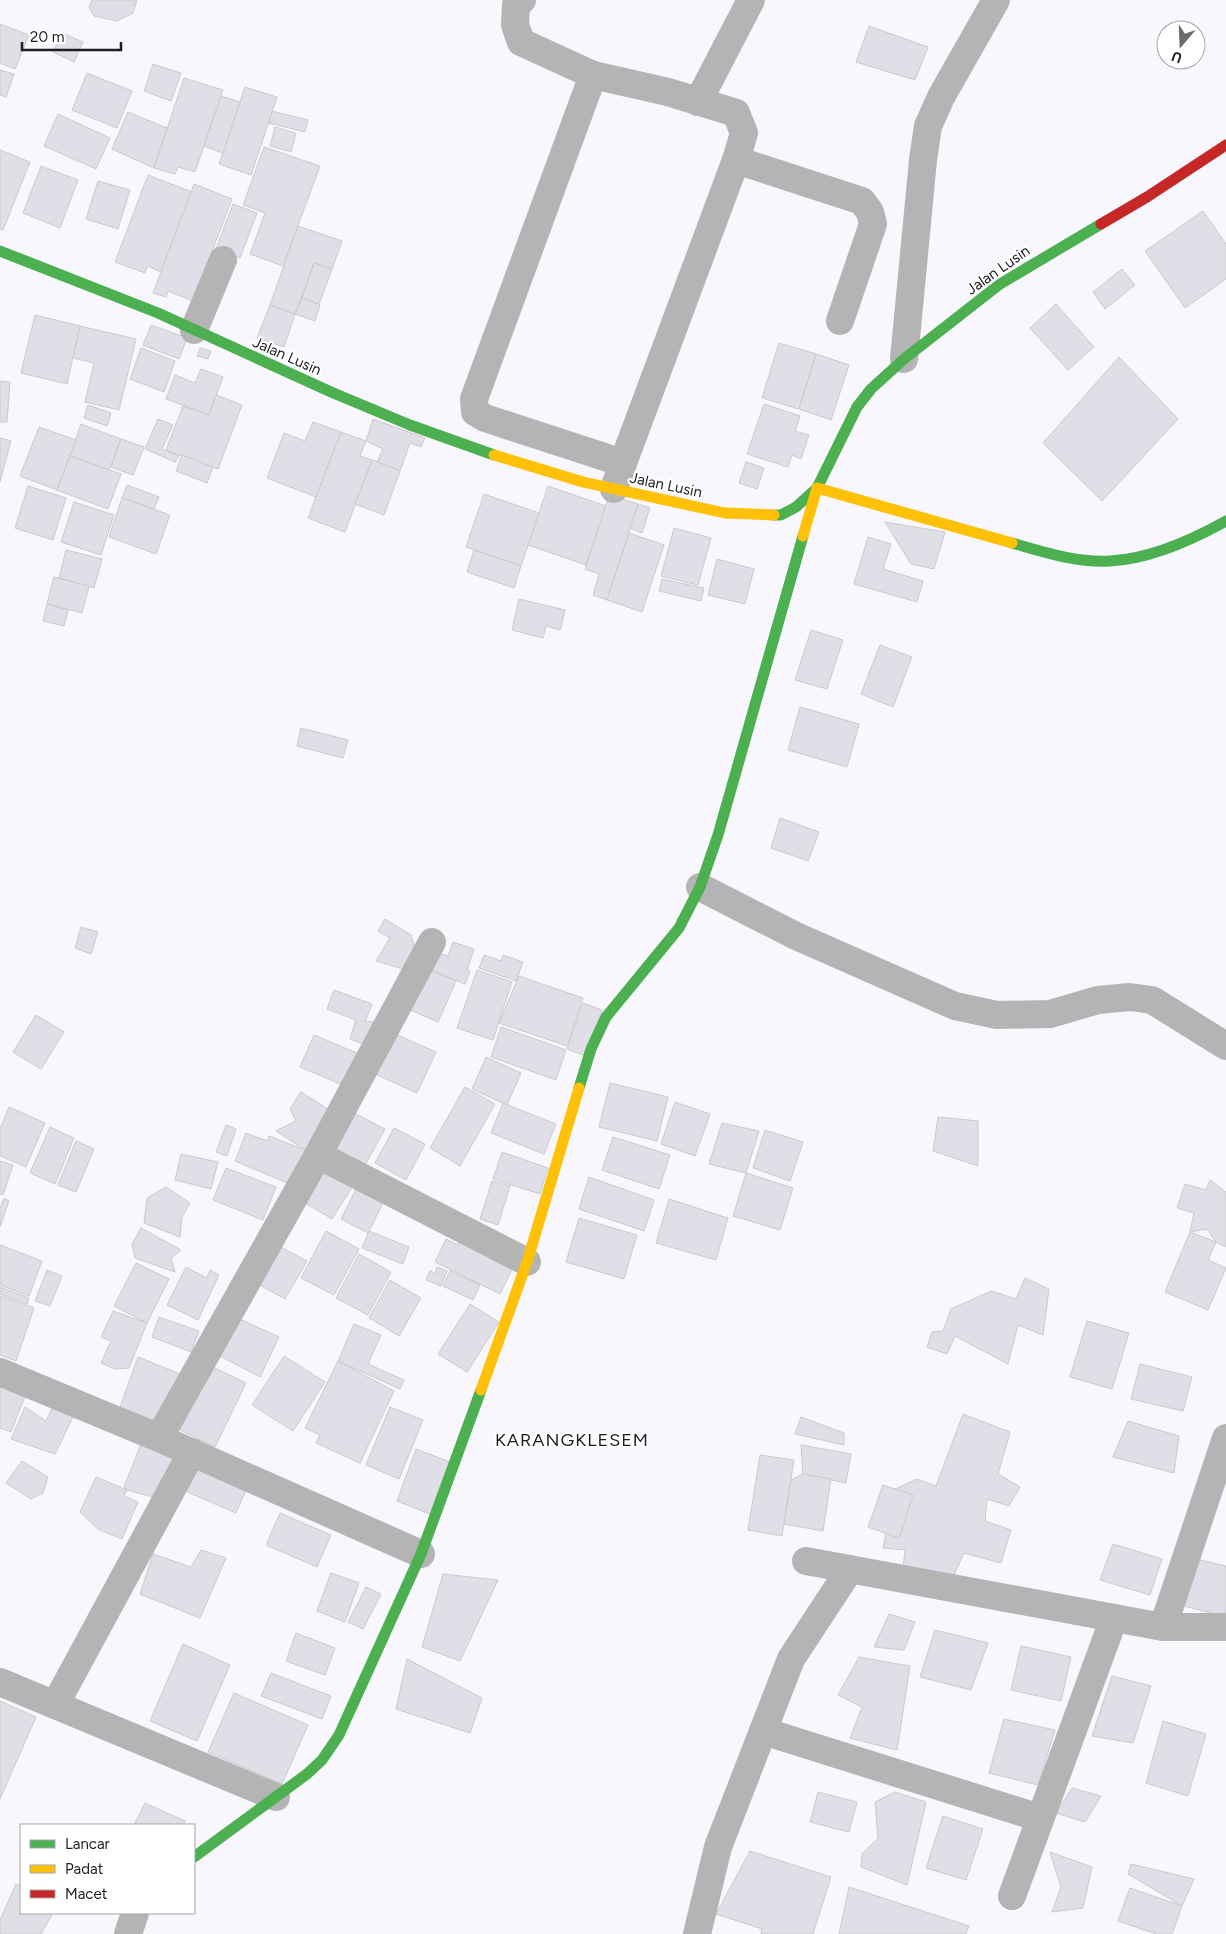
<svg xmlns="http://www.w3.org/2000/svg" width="1226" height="1934" font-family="Figtree,sans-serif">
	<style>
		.building { fill: #e0dfe7; stroke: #c9c9ce }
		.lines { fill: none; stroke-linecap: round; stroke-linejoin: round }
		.street { stroke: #b3b4b3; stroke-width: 28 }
		.fast { stroke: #4caf50; stroke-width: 11 }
		.slow { stroke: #ffc107; stroke-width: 11 }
		.jam { stroke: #c62828; stroke-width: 11 }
		.labels { text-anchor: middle; stroke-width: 4.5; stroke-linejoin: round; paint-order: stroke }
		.street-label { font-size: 15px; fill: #1e1d21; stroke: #fff }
		.quarter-label { font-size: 18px; letter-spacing: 1px; fill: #1e1d21; stroke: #fff }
	</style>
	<rect width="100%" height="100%" fill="#f7f7fd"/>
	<!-- building -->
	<g class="building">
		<polygon points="92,0 137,0 133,13 117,21 94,16 89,8"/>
		<polygon points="0,24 29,35 15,69 0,63"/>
		<polygon points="869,26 928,47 915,80 856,62"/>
		<polygon points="62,33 83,42 74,62 53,52"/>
		<polygon points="153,64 181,73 171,101 144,91"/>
		<polygon points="0,70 14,74 6,97 0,95"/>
		<polygon points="87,73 132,91 117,128 72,110"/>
		<polygon points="184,78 223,90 195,172 178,167 175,174 154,168"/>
		<polygon points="245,87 277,97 251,175 219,164"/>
		<polygon points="221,96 240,102 223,153 204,146"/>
		<polygon points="272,111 308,120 305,132 269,123"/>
		<polygon points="128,112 167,128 154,168 112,149"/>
		<polygon points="58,114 110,138 96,169 44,146"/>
		<polygon points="275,127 296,133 291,152 270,146"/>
		<polygon points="264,147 320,166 283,266 250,254 265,213 243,205"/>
		<polygon points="0,150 30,162 3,230 0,229"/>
		<polygon points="41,166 78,180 60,228 23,213"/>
		<polygon points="148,175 192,192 161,272 147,266 145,273 115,262"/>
		<polygon points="98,181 130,190 118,229 86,219"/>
		<polygon points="194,184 232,199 193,301 168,291 166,297 153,293"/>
		<polygon points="233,204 257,213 240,258 216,249"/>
		<polygon points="1203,211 1226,244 1226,279 1185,308 1145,251"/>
		<polygon points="298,226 342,241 332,269 314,263 295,314 270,305"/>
		<polygon points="314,263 332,269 319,304 302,298"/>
		<polygon points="1122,269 1135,285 1105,309 1093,292"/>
		<polygon points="302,298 320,305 315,321 295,314"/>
		<polygon points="1056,304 1094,347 1068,370 1030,328"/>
		<polygon points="270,305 295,314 284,347 257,338"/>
		<polygon points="35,315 80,326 67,384 21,373"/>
		<polygon points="151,325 187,338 179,359 143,345"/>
		<polygon points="80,326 136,339 119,410 85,402 94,363 73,358"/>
		<polygon points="779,343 816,354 799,409 762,398"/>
		<polygon points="141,348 175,361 164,392 130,379"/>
		<polygon points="200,348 211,351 208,359 197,356"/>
		<polygon points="816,354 849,365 831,420 799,409"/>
		<polygon points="1119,357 1178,419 1102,501 1043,443"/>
		<polygon points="201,369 223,377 209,415 166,399 175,375 195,383"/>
		<polygon points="0,381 10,382 7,422 0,422"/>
		<polygon points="216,395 242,405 218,469 166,450 183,406 209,415"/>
		<polygon points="764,404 800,416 795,431 809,435 801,459 792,455 788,467 747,454"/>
		<polygon points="88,405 111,413 107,426 84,418"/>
		<polygon points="158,419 173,425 162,449 179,456 175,462 145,449"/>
		<polygon points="373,419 425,438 421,447 410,443 400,471 377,462 383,449 366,441"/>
		<polygon points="313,422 341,432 316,497 267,478 284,433 305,441"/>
		<polygon points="81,424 121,439 109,470 70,456"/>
		<polygon points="39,427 76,440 57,490 20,476"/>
		<polygon points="341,432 366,441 360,456 372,460 345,532 308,518"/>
		<polygon points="0,438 11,441 0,482"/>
		<polygon points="121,439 144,447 133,475 111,467"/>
		<polygon points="182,455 213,467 207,483 176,471"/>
		<polygon points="70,456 121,474 108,509 57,490"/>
		<polygon points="372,460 400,471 384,515 355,504"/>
		<polygon points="746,462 764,468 757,489 739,483"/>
		<polygon points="127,485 159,497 154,509 122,498"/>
		<polygon points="28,486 66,498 53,540 15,528"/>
		<polygon points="548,486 606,506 586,565 528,545"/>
		<polygon points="484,494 539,513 521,566 466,547"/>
		<polygon points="609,495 638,504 607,600 593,595 599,574 585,569"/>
		<polygon points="122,498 170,515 156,554 109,537"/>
		<polygon points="74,502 114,515 101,555 61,542"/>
		<polygon points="638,504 650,508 642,533 630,528"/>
		<polygon points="885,522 945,532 934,569 911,564"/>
		<polygon points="674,528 711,538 698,585 661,576"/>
		<polygon points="629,533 664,545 642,612 607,600"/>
		<polygon points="868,537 891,544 883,569 923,581 917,602 854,584"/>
		<polygon points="66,550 102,559 94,588 59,578"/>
		<polygon points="474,550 521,566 514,588 467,572"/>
		<polygon points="717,559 754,569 745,604 708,595"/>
		<polygon points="54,577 89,586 82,613 47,604"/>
		<polygon points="662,579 704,588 701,601 659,591"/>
		<polygon points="519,599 565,610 560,630 546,626 543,638 512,630"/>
		<polygon points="47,604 68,610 64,626 43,621"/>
		<polygon points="811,630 843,640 827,689 795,680"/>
		<polygon points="880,645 912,657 893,707 861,694"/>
		<polygon points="800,707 859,724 847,767 788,750"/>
		<polygon points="301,728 348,740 343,758 297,746"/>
		<polygon points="780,818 819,832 808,861 771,848"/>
		<polygon points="385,919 411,935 414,945 406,970 376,961 390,938 378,931"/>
		<polygon points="81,927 98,932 91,954 75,948"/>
		<polygon points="453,942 474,949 467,970 470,971 465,984 428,969 436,952 448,956"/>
		<polygon points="484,955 501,961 503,955 523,962 516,981 479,968"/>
		<polygon points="428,969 456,981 438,1022 410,1010"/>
		<polygon points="477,970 512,982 493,1040 457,1028"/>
		<polygon points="519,976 583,998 567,1046 499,1023"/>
		<polygon points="334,990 372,1004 365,1022 378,1021 369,1046 350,1039 356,1020 327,1009"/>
		<polygon points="583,1003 602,1010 586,1056 567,1049"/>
		<polygon points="36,1015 64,1032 41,1069 13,1052"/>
		<polygon points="501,1027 566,1050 556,1080 491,1057"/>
		<polygon points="393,1033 436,1052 417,1093 375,1074"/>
		<polygon points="314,1035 364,1056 350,1088 300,1067"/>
		<polygon points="486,1057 521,1073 507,1105 472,1089"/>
		<polygon points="610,1083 668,1097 657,1141 599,1127"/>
		<polygon points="465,1087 495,1104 460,1166 430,1148"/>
		<polygon points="301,1092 331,1111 305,1150 276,1131 296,1121 290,1109"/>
		<polygon points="675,1102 710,1114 695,1156 661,1144"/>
		<polygon points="503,1103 556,1124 544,1154 491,1133"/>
		<polygon points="9,1107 45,1123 26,1167 0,1156 0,1129"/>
		<polygon points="352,1112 385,1129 365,1165 332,1148"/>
		<polygon points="938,1117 978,1121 978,1166 933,1151"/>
		<polygon points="722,1123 759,1131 746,1173 709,1164"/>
		<polygon points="226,1125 236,1129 227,1156 216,1152"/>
		<polygon points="50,1127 74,1138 55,1184 30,1173"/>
		<polygon points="394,1128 425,1144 406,1180 375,1163"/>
		<polygon points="765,1130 803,1142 790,1181 753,1168"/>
		<polygon points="246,1133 267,1141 269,1136 305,1150 292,1185 235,1161"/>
		<polygon points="613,1137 670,1155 659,1189 602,1170"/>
		<polygon points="76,1141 94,1149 76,1192 58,1185"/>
		<polygon points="502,1152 548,1168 540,1194 493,1179"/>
		<polygon points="181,1154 218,1162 211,1189 175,1180"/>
		<polygon points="0,1161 13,1165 3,1195 0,1194"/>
		<polygon points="226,1168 276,1187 263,1220 213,1200"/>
		<polygon points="320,1168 352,1187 332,1219 300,1200"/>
		<polygon points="746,1173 793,1188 780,1230 733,1216"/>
		<polygon points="589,1177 654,1200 644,1231 579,1209"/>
		<polygon points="1210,1180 1226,1192 1226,1247 1216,1242 1207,1229 1190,1232 1194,1213 1177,1208 1185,1184 1206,1190"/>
		<polygon points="492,1181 510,1186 498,1225 480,1219"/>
		<polygon points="166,1187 190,1203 182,1217 180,1237 144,1223 147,1198"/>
		<polygon points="357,1187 384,1201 368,1233 341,1219"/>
		<polygon points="4,1198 9,1201 0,1227 0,1209"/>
		<polygon points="669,1199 728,1218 716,1260 656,1243"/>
		<polygon points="579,1218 637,1235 624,1279 566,1262"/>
		<polygon points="141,1228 181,1250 171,1258 175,1272 135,1258 132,1244"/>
		<polygon points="326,1231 359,1249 334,1295 301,1278"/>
		<polygon points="369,1231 409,1247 403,1264 362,1248"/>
		<polygon points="1190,1232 1216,1242 1208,1260 1226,1268 1208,1310 1165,1292"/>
		<polygon points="463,1235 516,1261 500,1294 435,1262 446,1239 458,1245"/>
		<polygon points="0,1245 42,1261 29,1296 0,1285"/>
		<polygon points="277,1245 307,1261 285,1299 256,1283"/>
		<polygon points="359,1254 391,1272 368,1315 336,1298"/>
		<polygon points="136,1263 169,1279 147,1323 114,1306"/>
		<polygon points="186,1267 207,1278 210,1270 219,1275 198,1320 167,1305"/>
		<polygon points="437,1267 447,1271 441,1286 426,1280 430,1270 435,1274"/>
		<polygon points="47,1270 62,1276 50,1306 35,1301"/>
		<polygon points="450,1271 480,1285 473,1300 443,1286"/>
		<polygon points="1025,1278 1049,1289 1043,1335 1018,1325 1008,1364 955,1336 947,1354 927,1347 932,1332 943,1331 951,1309 991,1291 1016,1299"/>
		<polygon points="390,1280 421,1298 399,1336 369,1318"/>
		<polygon points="0,1287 29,1298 27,1304 0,1294"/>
		<polygon points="0,1296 34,1308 16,1361 0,1355"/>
		<polygon points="470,1304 499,1322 467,1372 438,1354"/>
		<polygon points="113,1311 147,1323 129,1368 115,1369 101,1363 111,1341 101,1337"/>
		<polygon points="159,1317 199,1331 191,1352 152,1337"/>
		<polygon points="235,1317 279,1337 260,1377 218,1355"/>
		<polygon points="1087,1321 1129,1333 1112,1389 1070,1377"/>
		<polygon points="354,1324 381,1335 368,1364 404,1380 400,1389 338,1361"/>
		<polygon points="284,1356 325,1382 293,1431 252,1405"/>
		<polygon points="138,1357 180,1374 161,1423 120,1407"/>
		<polygon points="338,1361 394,1391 360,1463 316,1443 320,1435 305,1428"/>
		<polygon points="1140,1364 1192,1377 1183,1411 1131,1399"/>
		<polygon points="211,1366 246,1383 215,1447 180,1430"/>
		<polygon points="0,1378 27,1391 11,1432 0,1428"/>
		<polygon points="55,1402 75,1413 55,1454 11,1439 25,1407 46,1421"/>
		<polygon points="390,1407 423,1420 399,1479 366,1465"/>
		<polygon points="963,1414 1010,1432 998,1474 1020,1487 1009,1506 987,1499 985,1521 1011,1530 1001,1563 964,1553 952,1579 903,1568 905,1550 883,1548 895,1489 917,1479 936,1486"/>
		<polygon points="801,1417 844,1433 844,1445 795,1434"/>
		<polygon points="1128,1421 1179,1436 1174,1473 1113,1457"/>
		<polygon points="141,1444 176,1458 160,1499 127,1490 124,1487"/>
		<polygon points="801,1445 851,1454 846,1483 803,1474"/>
		<polygon points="416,1449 450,1462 430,1514 397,1501"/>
		<polygon points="760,1455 794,1460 782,1536 748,1530"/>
		<polygon points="22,1461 48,1477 43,1493 31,1499 6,1483"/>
		<polygon points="195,1468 246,1490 236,1513 185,1491"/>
		<polygon points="803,1474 831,1479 823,1531 784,1524 791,1480"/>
		<polygon points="96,1477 127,1490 124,1496 138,1502 122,1539 98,1529 80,1512"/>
		<polygon points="883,1485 913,1495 899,1538 868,1527"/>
		<polygon points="280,1513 331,1535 317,1567 266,1545"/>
		<polygon points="1113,1544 1162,1559 1150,1595 1100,1580"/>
		<polygon points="201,1550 226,1558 200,1618 140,1594 153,1554 191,1567"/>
		<polygon points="1197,1559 1226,1566 1226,1617 1184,1606"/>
		<polygon points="331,1573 359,1583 345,1622 317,1611"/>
		<polygon points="443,1574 498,1580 460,1661 422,1647"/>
		<polygon points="366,1587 381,1594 363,1629 348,1622"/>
		<polygon points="889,1614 915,1622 904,1650 874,1647"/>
		<polygon points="935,1630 988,1643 971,1690 920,1677"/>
		<polygon points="296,1633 335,1648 325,1675 286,1661"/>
		<polygon points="183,1644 230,1665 197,1741 150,1721"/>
		<polygon points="1021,1646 1071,1657 1061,1701 1011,1690"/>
		<polygon points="859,1657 910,1666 897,1750 850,1738 862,1707 838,1695"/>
		<polygon points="407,1659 482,1698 470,1733 396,1709"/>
		<polygon points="271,1673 331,1696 322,1719 261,1696"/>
		<polygon points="1112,1676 1151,1686 1133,1743 1092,1736"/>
		<polygon points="234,1693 308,1725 282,1784 208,1752"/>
		<polygon points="0,1701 36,1717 0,1799"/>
		<polygon points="1004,1719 1055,1730 1038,1785 989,1773"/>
		<polygon points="1163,1721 1206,1734 1188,1796 1146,1783"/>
		<polygon points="1072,1788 1101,1796 1085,1822 1056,1813"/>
		<polygon points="818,1792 857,1802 849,1832 810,1822"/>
		<polygon points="895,1792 926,1802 907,1885 861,1867 862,1854 878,1838 875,1802"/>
		<polygon points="145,1803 185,1821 183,1825 134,1825"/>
		<polygon points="943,1816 983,1829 966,1880 926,1868"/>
		<polygon points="750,1851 831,1877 813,1934 761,1934 762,1929 716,1914"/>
		<polygon points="1050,1852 1092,1867 1083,1908 1052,1912 1061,1887"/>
		<polygon points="1131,1864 1194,1879 1182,1906 1128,1874"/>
		<polygon points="16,1884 21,1886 21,1913 53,1913 41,1934 0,1934 0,1920"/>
		<polygon points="849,1887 969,1926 966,1934 839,1934"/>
		<polygon points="1130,1888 1182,1906 1172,1934 1156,1934 1118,1921"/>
	</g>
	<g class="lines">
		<!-- street -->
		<g class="street">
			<polyline points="522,0 516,5 515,25 521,42 593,75 474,399 475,412 485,418 623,463 614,489"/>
			<polyline points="593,75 668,92 736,113 744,133 736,160 623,463"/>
			<polyline points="698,102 751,0"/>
			<polyline points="736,160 862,201 870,212 873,224 840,321"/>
			<polyline points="194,330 223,260"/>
			<polyline points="904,359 923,160 928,126 941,97 996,0"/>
			<polyline points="700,887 796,936 955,1006 997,1015 1050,1014 1098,1000 1130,997 1152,1000 1226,1046"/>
			<polyline points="318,1155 527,1262"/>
			<polyline points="0,1372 159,1438 421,1554"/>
			<polyline points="159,1438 318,1155 432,942"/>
			<polyline points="806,1561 1163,1627 1226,1627"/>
			<polyline points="1163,1627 1226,1438"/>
			<polyline points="0,1682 276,1797"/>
			<polyline points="55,1705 192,1452"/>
			<polyline points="763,1731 1040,1818"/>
			<polyline points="1012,1896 1114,1618"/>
			<polyline points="128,1934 135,1913"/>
			<polyline points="697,1934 718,1847 791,1659 850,1569"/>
		</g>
		<!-- fast -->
		<g class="fast">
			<polyline points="0,251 158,313 331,392 410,425 494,455"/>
			<polyline points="774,515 781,515 796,507 817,488 857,407 871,389 904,359 1000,284 1101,224"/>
			<path d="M1012 543C1044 552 1077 563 1110 561 1150 559 1192 540 1226 521"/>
			<polyline points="579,1088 591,1049 606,1017 679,928 700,887 718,835 803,536"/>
			<polyline points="194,1857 307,1774 322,1760 339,1735 421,1554 481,1390"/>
		</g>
		<!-- slow -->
		<g class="slow">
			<polyline points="494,455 583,482 725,513 774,515"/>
			<polyline points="803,536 817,488 1012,543"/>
			<polyline points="481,1390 527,1262 579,1088"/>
		</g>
		<!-- jam -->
		<polyline class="jam" points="1101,224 1147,197 1226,145"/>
	</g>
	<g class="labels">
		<!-- street labels -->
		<g class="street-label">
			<text transform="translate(998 270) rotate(-35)" y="5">Jalan Lusin</text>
			<text transform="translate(287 356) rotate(24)" y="5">Jalan Lusin</text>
			<text transform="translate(666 485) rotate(12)" y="5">Jalan Lusin</text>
		</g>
		<!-- quarter labels -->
		<g class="quarter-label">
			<text x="572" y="1446">KARANGKLESEM</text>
		</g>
	</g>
	<!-- legend -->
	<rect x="20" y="1824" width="175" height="90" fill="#ffffff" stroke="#a5a5a6"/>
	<rect x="30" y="1840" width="25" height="8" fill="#4caf50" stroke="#a5a5a6"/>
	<text x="65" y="1849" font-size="15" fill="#1e1d21">Lancar</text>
	<rect x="30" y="1865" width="25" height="8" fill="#ffc107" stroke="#a5a5a6"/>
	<text x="65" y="1874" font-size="15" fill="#1e1d21">Padat</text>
	<rect x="30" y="1890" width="25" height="8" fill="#c62828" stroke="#a5a5a6"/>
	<text x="65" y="1899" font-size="15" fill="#1e1d21">Macet</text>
	<!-- north arrow -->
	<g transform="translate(1181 45) rotate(199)"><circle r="24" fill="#ffffff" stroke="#a5a5a6"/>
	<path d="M0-4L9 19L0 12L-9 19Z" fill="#6a696e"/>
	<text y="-8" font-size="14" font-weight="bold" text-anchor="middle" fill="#1e1d21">U</text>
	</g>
	<!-- scale -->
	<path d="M22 42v8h99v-8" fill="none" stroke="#1e1d21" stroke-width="2.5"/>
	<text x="30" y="42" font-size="15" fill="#1e1d21" stroke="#ffffff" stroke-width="4" paint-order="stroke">20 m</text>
</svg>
